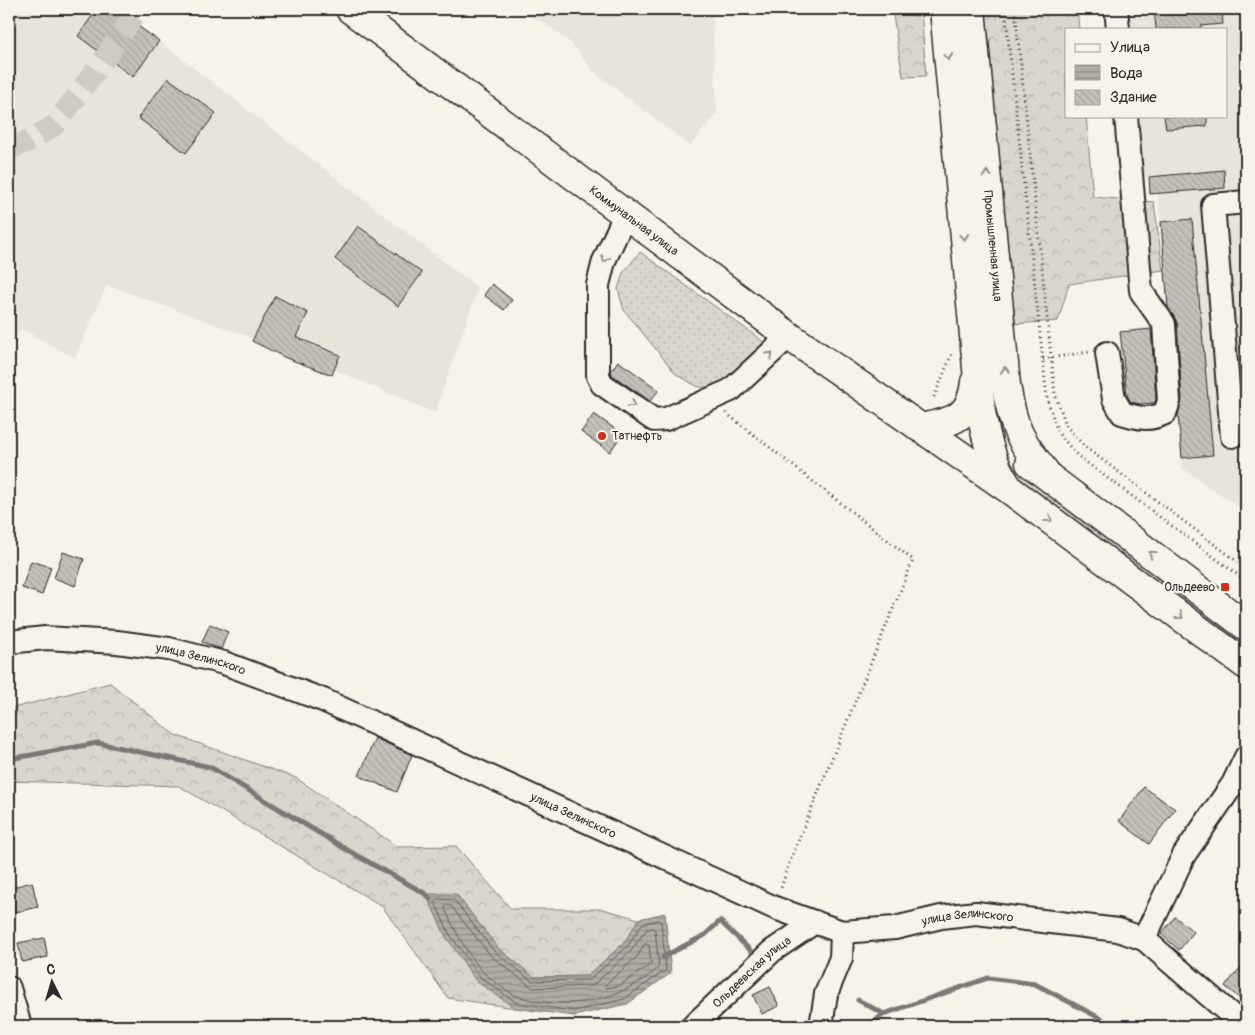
<svg xmlns="http://www.w3.org/2000/svg" width="1255" height="1035" font-family="Pangolin,sans-serif">
	<style>
		.built { fill: #e8e4da }
		.grass { fill: url(#grass-dots); stroke: #82807c }
		.forest { fill: url(#forest-crowns); stroke: #82807c }
		.water { fill: url(#water-rules); stroke: #7a7874 }
		.lines { fill: none; stroke-linecap: round; stroke-linejoin: round }
		.shore { stroke: #605f5b; stroke-width: 1 }
		.stream { stroke: #7a7874; stroke-width: 5 }
		.building { fill: url(#building-back-hatch); stroke: #2b2b2b }
		.minor-tunnel { stroke: #cecbc2; stroke-width: 22; stroke-dasharray: 22 11; stroke-linecap: butt }
		.minor-casing { stroke: #2b2b2b; stroke-width: 26 }
		.major-casing { stroke: #2b2b2b; stroke-width: 31 }
		.path { stroke: #2b2b2b; stroke-width: 3; stroke-dasharray: 1 4; stroke-linecap: butt }
		.minor { stroke: #f7f3e8; stroke-width: 22 }
		.major { stroke: #f7f3e8; stroke-width: 28 }
		.oneway { stroke: #918f8a }
		.poi-dot { fill: #c8321e; stroke: #f7f3e8; stroke-width: 2 }
		.labels { text-anchor: middle; stroke-width: 4.5; stroke-linejoin: round; paint-order: stroke }
		.street-label { font-size: 12px; fill: #2b2b2b; stroke: #f7f3e8 }
		.poi-label { font-size: 12px; fill: #2b2b2b; stroke: #f7f3e8; text-anchor: start }
	</style>
	<defs>
		<pattern id="grass-dots" width="8" height="8" patternUnits="userSpaceOnUse" patternTransform="scale(1.25)"><rect width="8" height="8" fill="#dad6cc"/><path d="M2 2h.1M6 6h.1" fill="none" stroke="#bbb8af" stroke-width="1.8" stroke-linecap="round"/></pattern>
		<pattern id="forest-crowns" width="20" height="18" patternUnits="userSpaceOnUse" patternTransform="scale(1.25)"><rect width="20" height="18" fill="#dad6cc"/><path d="M2 6a3 3 0 1 1 6 0M12 15a3 3 0 1 1 6 0" fill="none" stroke="#bbb8af"/></pattern>
		<pattern id="water-rules" width="6" height="5" patternUnits="userSpaceOnUse" patternTransform="scale(1.25)"><rect width="6" height="5" fill="#afaca4"/><path d="M0 2.5h6" fill="none" stroke="#8f8c86"/></pattern>
		<pattern id="building-back-hatch" width="6" height="6" patternUnits="userSpaceOnUse" patternTransform="scale(1.25)"><rect width="6" height="6" fill="#c4c1b9"/><path d="M-1 5l2 2M0 0l6 6M5-1l2 2" fill="none" stroke="#a9a69f"/></pattern>
	</defs>
	<rect width="100%" height="100%" fill="#f7f3e8"/>
	<filter id="ink" filterUnits="userSpaceOnUse"><feTurbulence type="fractalNoise" baseFrequency=".02" numOctaves="2"/><feDisplacementMap in="SourceGraphic" scale="10" xChannelSelector="R" yChannelSelector="G"/><feConvolveMatrix kernelMatrix="1 2 1 2 8 2 1 2 1" color-interpolation-filters="sRGB"/></filter>
	<g filter="url(#ink)">
		<!-- built -->
		<g class="built">
			<polygon points="9,9 114,9 159,41 478,288 435,413 297,354 107,285 75,358 21,329 9,343"/>
			<polygon points="514,9 712,9 717,113 690,146 593,71 572,44 543,22"/>
			<polygon points="1125,9 1246,9 1246,512 1182,468 1158,194 1150,194 1149,177 1139,178 1134,116 1226,116 1226,29 1127,29"/>
		</g>
		<!-- grass -->
		<g class="grass">
			<polygon points="640,252 764,342 734,376 714,387 698,387 676,374 624,310 618,289 623,273"/>
			<polygon points="1024,471 1246,637 1246,649 1018,479"/>
		</g>
		<!-- forest -->
		<g class="forest">
			<polygon points="892,9 921,9 926,76 903,77"/>
			<polygon points="984,9 1077,9 1079,29 1066,29 1066,116 1086,116 1093,197 1154,202 1163,270 1069,284 1058,321 1012,324"/>
			<polygon points="110,683 175,735 296,778 398,847 456,846 511,909 603,909 639,919 624,943 587,976 534,977 498,948 456,894 476,981 515,1008 448,998 382,906 179,786 9,781 9,709"/>
		</g>
		<!-- water -->
		<polygon class="water" points="426,894 456,894 498,948 534,977 587,976 624,943 639,919 665,913 671,973 627,1004 574,1016 515,1008 476,981 445,935"/>
		<g class="lines">
			<!-- shore -->
			<g class="shore">
				<polygon points="438,899 454,900 494,951 532,981 589,980 627,947 642,924 658,920 661,922 666,970 624,999 574,1011 517,1003 480,977 449,933 435,902"/>
				<path d="M447 905 451 906 491 956 533 988 592 986 631 951 646 930 653 928 655 930 659 967C622 1001 568 1011 520 997 509 994 494 981 485 974 471 961 453 927 445 909Z"/>
				<polygon points="645,944 649,945 651,964 619,986 606,988 605,985 637,957"/>
			</g>
			<!-- stream -->
			<g class="stream">
				<polyline points="9,759 98,743 210,767 354,854 426,894 430,899"/>
				<polyline points="663,957 705,935 720,921 750,950"/>
				<polyline points="858,1000 884,1014"/>
				<polyline points="868,1026 884,1014 988,978 1035,984 1115,1026"/>
			</g>
		</g>
		<!-- building -->
		<g class="building">
			<polygon points="97,9 114,9 159,41 133,77 78,36"/>
			<polygon points="1154,9 1222,9 1223,24 1200,26 1201,29 1156,29"/>
			<polygon points="168,78 216,113 186,153 138,118"/>
			<polygon points="1164,116 1207,116 1207,126 1166,129"/>
			<polygon points="1224,170 1225,188 1150,194 1149,177"/>
			<polygon points="1192,219 1213,455 1182,458 1178,415 1182,400 1177,323 1168,307 1161,222"/>
			<polygon points="358,226 422,273 398,306 335,259"/>
			<polygon points="492,284 512,300 504,310 484,295"/>
			<polygon points="275,296 308,313 296,337 340,355 332,375 286,358 252,341"/>
			<polygon points="1151,329 1156,399 1154,403 1140,404 1131,402 1127,395 1120,332"/>
			<polygon points="618,361 659,390 650,401 612,375 611,371"/>
			<polygon points="594,414 622,434 610,452 581,432"/>
			<polygon points="63,552 84,559 75,586 54,578"/>
			<polygon points="31,561 51,567 42,595 22,588"/>
			<polygon points="210,624 228,632 221,649 202,642"/>
			<polygon points="375,738 412,755 397,792 359,776"/>
			<polygon points="1144,787 1175,809 1149,844 1119,821"/>
			<polygon points="32,882 38,907 11,913 9,888"/>
			<polygon points="1175,917 1194,932 1179,950 1161,934"/>
			<polygon points="44,938 48,957 22,962 18,943"/>
			<polygon points="1246,961 1246,1004 1225,986"/>
			<polygon points="770,987 779,1006 762,1014 753,995"/>
		</g>
		<g class="lines">
			<!-- minor-tunnel -->
			<polyline class="minor-tunnel" points="9,149 29,141 55,125 106,57 138,9"/>
			<defs>
				<g id="minor">
					<polyline points="1116,9 1118,29"/>
					<polyline points="625,215 604,261 598,285 598,376 602,384 654,420 666,419 731,390 789,336"/>
					<path d="M1107 353 1114 399 1122 413C1138 418 1149 421 1165 413L1169 401 1164 324 1141 291 1126 116"/>
					<polyline points="1232,436 1213,205 1246,202"/>
					<path id="s1" d="M9 642 45 638 117 642 169 649 224 663 323 700 775 908 842 932 895 928 941 917 976 913 1118 930 1144 939"/>
					<polyline points="9,988 20,1026"/>
					<path id="s2" d="M693 1026 772 951 815 922"/>
					<polyline points="821,1026 826,994 841,958 842,932"/>
					<polyline points="1244,1026 1144,939 1184,855 1233,784 1246,757"/>
				</g>
				<g id="major">
					<path id="s3" d="M350 9 789 336 1010 490 1246 665"/>
					<path d="M944 9 981 412C986 438 992 464 1008 487"/>
					<path id="s4" d="M971 9 1006 385C1013 427 1019 440 1046 473"/>
					<path d="M920 428C952 422 971 419 975 382"/>
					<polyline points="1030,463 1246,626"/>
				</g>
			</defs>
			<!-- minor casing -->
			<use href="#minor" class="minor-casing"/>
			<!-- major casing -->
			<use href="#major" class="major-casing"/>
			<!-- path -->
			<g class="path">
				<polyline points="1005,9 1047,398 1058,433 1078,456 1246,581"/>
				<polyline points="1015,9 1055,394 1067,427 1084,446 1246,568"/>
				<polyline points="1043,359 1089,352"/>
				<polyline points="934,397 953,351"/>
				<polyline points="726,413 913,560 788,866 780,891"/>
			</g>
			<!-- minor -->
			<use href="#minor" class="minor"/>
			<!-- major -->
			<use href="#major" class="major"/>
		</g>
		<!-- one-way arrows -->
		<defs><path id="oneway-chevron" d="M-2-3.5L2.5 0L-2 3.5" fill="none" stroke-width="1.6" stroke-linecap="round" stroke-linejoin="round" transform="scale(1.25)"/></defs>
		<g class="oneway">
			<use href="#oneway-chevron" transform="translate(948 57) rotate(85)"/>
			<use href="#oneway-chevron" transform="translate(987 174) rotate(-95)"/>
			<use href="#oneway-chevron" transform="translate(964 237) rotate(85)"/>
			<use href="#oneway-chevron" transform="translate(605 259) rotate(110)"/>
			<use href="#oneway-chevron" transform="translate(770 355) rotate(-44)"/>
			<use href="#oneway-chevron" transform="translate(1005 370) rotate(-95)"/>
			<use href="#oneway-chevron" transform="translate(632 404) rotate(34)"/>
			<use href="#oneway-chevron" transform="translate(1049 519) rotate(36)"/>
			<use href="#oneway-chevron" transform="translate(1152 554) rotate(-142)"/>
			<use href="#oneway-chevron" transform="translate(1180 616) rotate(36)"/>
		</g>
	</g>
	<!-- markers -->
	<g class="poi-dot">
		<circle cx="602" cy="436" r="5"/>
		<rect x="1220" y="582" width="10" height="10" rx="2.5"/>
	</g>
	<g class="labels">
		<!-- street labels -->
		<g class="street-label">
			<text dy="4" stroke="none"><textPath href="#s3" startOffset="354">Коммунальная улица</textPath></text>
			<text dy="4" stroke="none"><textPath href="#s4" startOffset="238">Промышленная улица</textPath></text>
			<text dy="4" stroke="none"><textPath href="#s1" startOffset="194">улица Зелинского</textPath></text>
			<text dy="4" stroke="none"><textPath href="#s1" startOffset="599">улица Зелинского</textPath></text>
			<text dy="4" stroke="none"><textPath href="#s1" startOffset="1019">улица Зелинского</textPath></text>
			<text dy="4" stroke="none"><textPath href="#s2" startOffset="80">Ольдеевская улица</textPath></text>
		</g>
		<!-- poi labels -->
		<g class="poi-label">
			<text x="612" y="440">Татнефть</text>
			<text x="1215" y="591" text-anchor="end">Ольдеево</text>
		</g>
	</g>
	<!-- margin -->
	<rect width="1255" height="1035" fill="none" stroke="#f7f3e8" stroke-width="30"/>
	<rect x="15" y="15" width="1225" height="1005" fill="none" stroke="#2b2b2b" stroke-width="2" filter="url(#ink)"/>
	<!-- legend -->
	<rect x="1065" y="28" width="162" height="90" fill="#f7f3e8" stroke="#a5a39c"/>
	<rect x="1075" y="44" width="25" height="8" fill="#f7f3e8" stroke="#a5a39c"/>
	<text x="1110" y="52" font-size="15" fill="#2b2b2b">Улица</text>
	<rect x="1075" y="65" width="25" height="15" fill="url(#water-rules)" stroke="#a5a39c"/>
	<text x="1110" y="78" font-size="15" fill="#2b2b2b">Вода</text>
	<rect x="1075" y="90" width="25" height="15" fill="url(#building-back-hatch)" stroke="#a5a39c"/>
	<text x="1110" y="102" font-size="15" fill="#2b2b2b">Здание</text>
	<!-- north arrow -->
	<g transform="translate(52 982) rotate(355)" stroke="#f7f3e8" stroke-width="4" paint-order="stroke">
	<path d="M0-4L9 19L0 12L-9 19Z" fill="#2b2b2b"/>
	<text y="-8" font-size="14" font-weight="bold" text-anchor="middle" fill="#2b2b2b">С</text>
	</g>
</svg>
